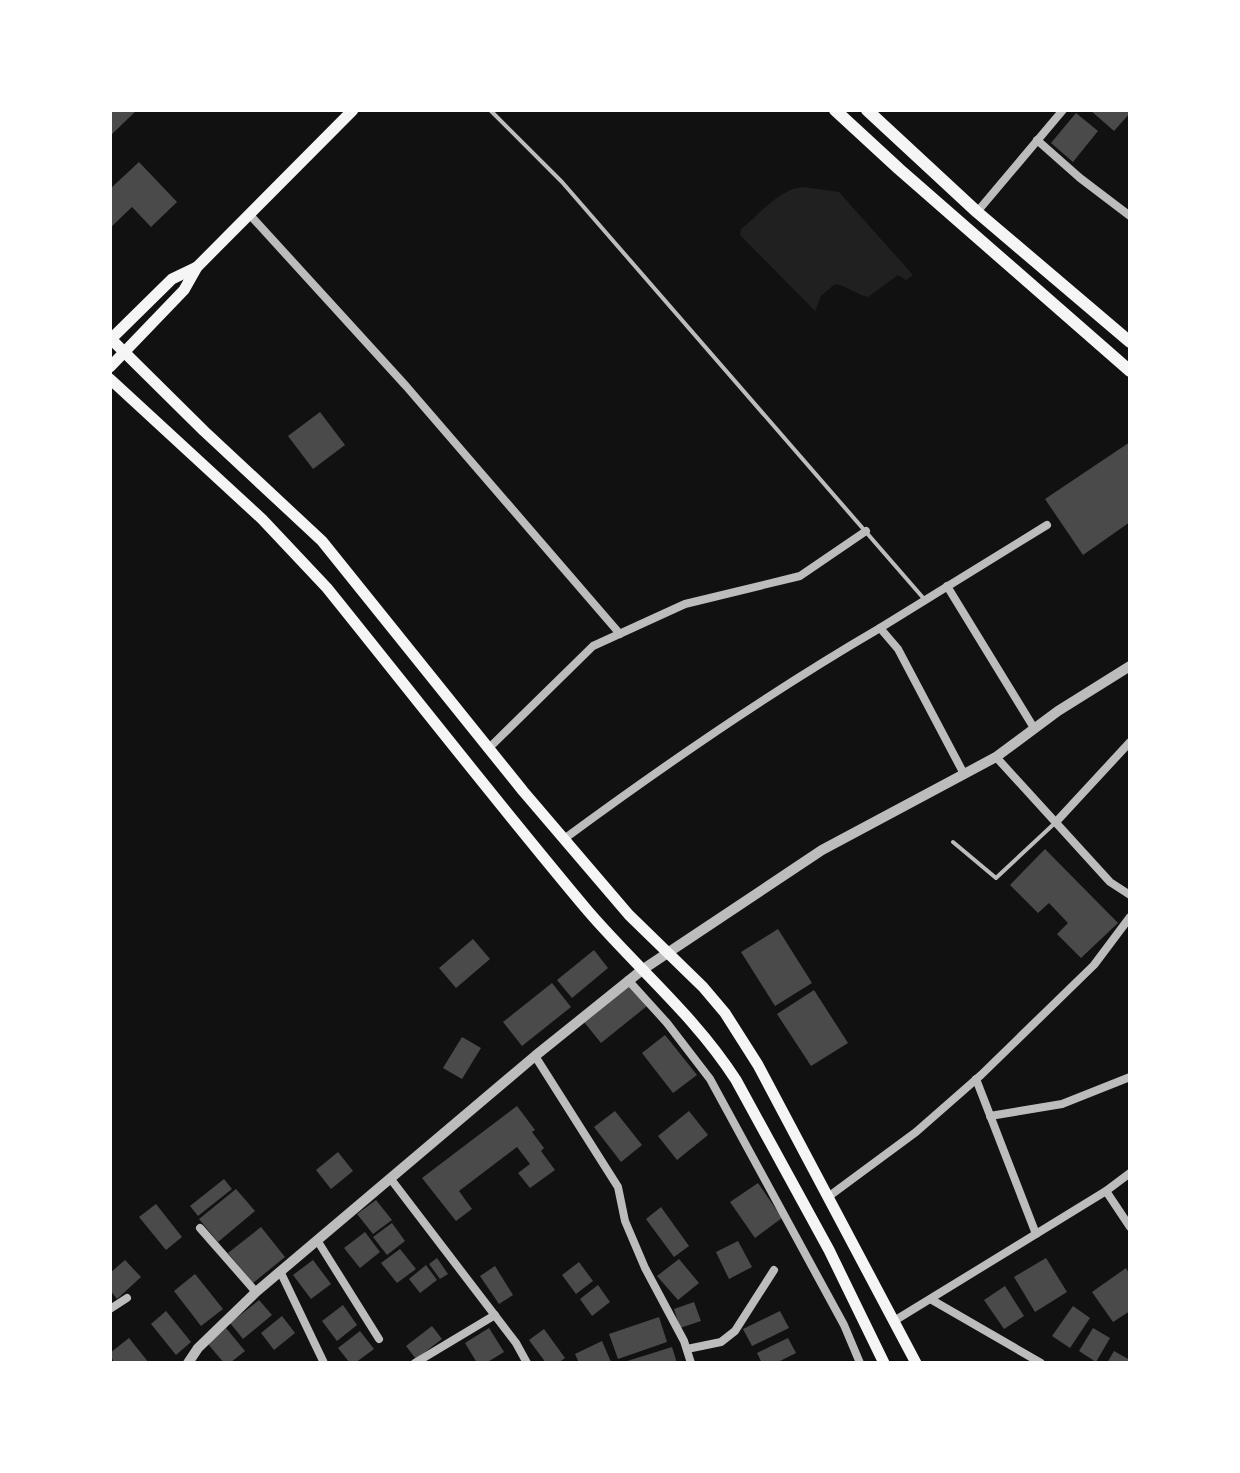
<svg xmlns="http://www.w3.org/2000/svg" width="1240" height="1473" font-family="'Golos Text',sans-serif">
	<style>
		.green { fill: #202020 }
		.building { fill: #4a4a4a }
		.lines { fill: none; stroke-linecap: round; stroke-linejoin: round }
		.service { stroke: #bcbcbc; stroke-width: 4 }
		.minor { stroke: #bcbcbc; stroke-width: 8 }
		.tertiary { stroke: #bcbcbc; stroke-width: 10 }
		.secondary { stroke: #f5f5f5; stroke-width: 11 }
		.primary { stroke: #f5f5f5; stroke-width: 12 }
	</style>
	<rect width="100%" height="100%" fill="#111"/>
	<!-- green -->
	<path class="green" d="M803 187 839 192 913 275 906 280 898 275 868 297C855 294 848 286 835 284L821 296 815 311 740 235 741 229C760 214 779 189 803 187Z"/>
	<!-- building -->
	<g class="building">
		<polygon points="110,110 137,110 110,136"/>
		<polygon points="1090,110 1130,110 1130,113 1114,131"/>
		<polygon points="1076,113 1098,131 1073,162 1051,143"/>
		<polygon points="139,162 177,202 151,227 132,207 110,228 110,189"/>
		<polygon points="320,412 345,445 313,469 288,436"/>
		<polygon points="1130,442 1130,522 1083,555 1045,499"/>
		<polygon points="1045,849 1118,923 1081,958 1057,934 1068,923 1049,903 1038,913 1010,885"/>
		<polygon points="778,929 812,983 775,1006 741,952"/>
		<polygon points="473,939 490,959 456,988 439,968"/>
		<polygon points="594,950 608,968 572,998 557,980"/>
		<polygon points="552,983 571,1007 522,1046 503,1022"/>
		<polygon points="631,985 647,1006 601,1043 584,1022"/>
		<polygon points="814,990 848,1043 811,1066 777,1014"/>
		<polygon points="665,1035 697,1075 673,1093 642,1053"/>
		<polygon points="462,1037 481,1048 462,1079 443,1068"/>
		<polygon points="517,1106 535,1130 532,1132 544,1148 541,1151 555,1170 530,1188 518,1173 530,1164 517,1147 459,1191 472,1209 456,1221 422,1178"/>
		<polygon points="615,1111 642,1145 621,1162 594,1127"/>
		<polygon points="689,1111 708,1135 677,1160 658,1136"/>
		<polygon points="338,1152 353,1171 331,1189 316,1170"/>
		<polygon points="224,1179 232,1189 198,1216 190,1206"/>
		<polygon points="758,1183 782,1218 755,1238 730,1202"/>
		<polygon points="236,1189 255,1211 218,1242 199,1219"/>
		<polygon points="376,1200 392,1220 373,1234 357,1214"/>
		<polygon points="156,1204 182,1237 166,1250 139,1217"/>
		<polygon points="661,1207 689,1246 674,1257 646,1219"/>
		<polygon points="392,1223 405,1241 387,1255 373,1237"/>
		<polygon points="261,1227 285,1257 253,1283 228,1253"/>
		<polygon points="365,1232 380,1252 360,1268 344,1248"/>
		<polygon points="738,1241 752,1267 729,1279 716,1252"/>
		<polygon points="400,1249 416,1269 397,1283 381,1263"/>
		<polygon points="437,1258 448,1274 440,1279 429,1264"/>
		<polygon points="1046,1258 1067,1292 1035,1312 1014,1277"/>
		<polygon points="679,1259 699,1283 678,1300 657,1276"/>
		<polygon points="125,1260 141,1277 117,1299 110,1290 110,1273"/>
		<polygon points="313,1260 331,1284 311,1299 293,1275"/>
		<polygon points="579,1262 593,1281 576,1294 562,1275"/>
		<polygon points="426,1265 437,1280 420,1293 409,1279"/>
		<polygon points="495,1266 513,1295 499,1304 480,1276"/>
		<polygon points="1126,1268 1130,1275 1130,1311 1113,1322 1092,1292"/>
		<polygon points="195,1274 223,1309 201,1326 174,1291"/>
		<polygon points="598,1285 610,1302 592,1316 580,1299"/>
		<polygon points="1005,1286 1024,1316 1004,1329 984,1300"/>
		<polygon points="259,1300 272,1315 243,1339 230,1323"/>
		<polygon points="694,1302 701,1321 680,1328 674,1309"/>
		<polygon points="343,1305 357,1325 337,1341 322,1321"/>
		<polygon points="1073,1306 1090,1318 1070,1348 1052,1336"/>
		<polygon points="166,1311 191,1342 176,1355 151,1324"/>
		<polygon points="780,1311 789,1328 752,1346 743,1329"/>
		<polygon points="282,1316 295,1333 274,1350 261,1333"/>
		<polygon points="659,1317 667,1342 618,1359 609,1334"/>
		<polygon points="432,1326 442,1339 416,1359 406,1346"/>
		<polygon points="226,1328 245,1351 230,1363 224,1363 208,1344"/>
		<polygon points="489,1328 504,1352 486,1363 477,1363 465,1343"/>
		<polygon points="1093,1328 1110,1338 1096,1362 1079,1351"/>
		<polygon points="544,1329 565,1358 558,1363 546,1363 529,1340"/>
		<polygon points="360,1331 374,1349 355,1363 350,1363 338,1348"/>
		<polygon points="129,1338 149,1363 114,1363 110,1353"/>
		<polygon points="788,1338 796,1353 776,1363 762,1363 757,1353"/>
		<polygon points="602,1341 611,1362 579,1363 575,1354"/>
		<polygon points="672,1347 677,1363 624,1363 624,1362"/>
		<polygon points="1114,1351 1130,1360 1130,1363 1107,1363"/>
	</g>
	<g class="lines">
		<!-- service -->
		<g class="service">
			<polyline points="490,110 562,182 925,600"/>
			<polyline points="953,842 996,878 1056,822"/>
		</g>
		<!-- minor -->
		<g class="minor">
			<polyline points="1037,140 1080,178 1130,216"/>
			<polyline points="977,212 1063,110"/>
			<polyline points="250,215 406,386 620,634"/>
			<polyline points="947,586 1034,728"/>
			<polyline points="880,628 1047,525"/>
			<polyline points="488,749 593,646 685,604 800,576 866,531"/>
			<polyline points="996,757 1110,882 1130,895"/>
			<polyline points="1056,822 1130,742"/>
			<path d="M564 839C666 764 770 692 880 628L898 649 964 774"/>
			<polyline points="628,980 667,1023 710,1079 844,1325 860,1363"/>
			<polyline points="535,1056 618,1187 625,1221 645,1268 684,1341 691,1363"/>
			<polyline points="976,1079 1036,1234"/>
			<polyline points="990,1116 1062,1104 1130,1077"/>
			<polyline points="390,1178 516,1343 527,1363"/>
			<polyline points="1106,1191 1130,1227"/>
			<polyline points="828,1197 916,1132 981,1075 1094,965 1130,917"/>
			<polyline points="200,1228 256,1292"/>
			<polyline points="317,1240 379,1339"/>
			<polyline points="280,1271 324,1363"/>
			<polyline points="932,1300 1041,1363"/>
			<polyline points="110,1309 127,1298"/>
			<polyline points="894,1321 1106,1191 1130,1173"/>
			<polyline points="687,1349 721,1342 735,1331 774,1270"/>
			<polyline points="415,1363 495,1315"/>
		</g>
		<!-- tertiary -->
		<polyline class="tertiary" points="188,1363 198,1348 256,1292 535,1056 642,970 822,850 996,757 1058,711 1130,666"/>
		<!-- secondary -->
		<g class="secondary">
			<polyline points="111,339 204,431 322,541 523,791 629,915 703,987 725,1013 758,1065 916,1363"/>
			<polyline points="110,340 172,279 197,267"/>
			<polyline points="110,367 184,290 197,267 353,110"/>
			<path d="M110 379 262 519 327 588C414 696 499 805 588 911 637 968 695 1016 736 1080L829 1250 884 1363"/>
		</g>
		<!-- primary -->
		<g class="primary">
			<polyline points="835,110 899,169 1130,371"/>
			<polyline points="867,110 977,212 1130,342"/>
		</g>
	</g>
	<!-- border -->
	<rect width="1240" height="1473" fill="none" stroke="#ffffff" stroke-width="224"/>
</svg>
